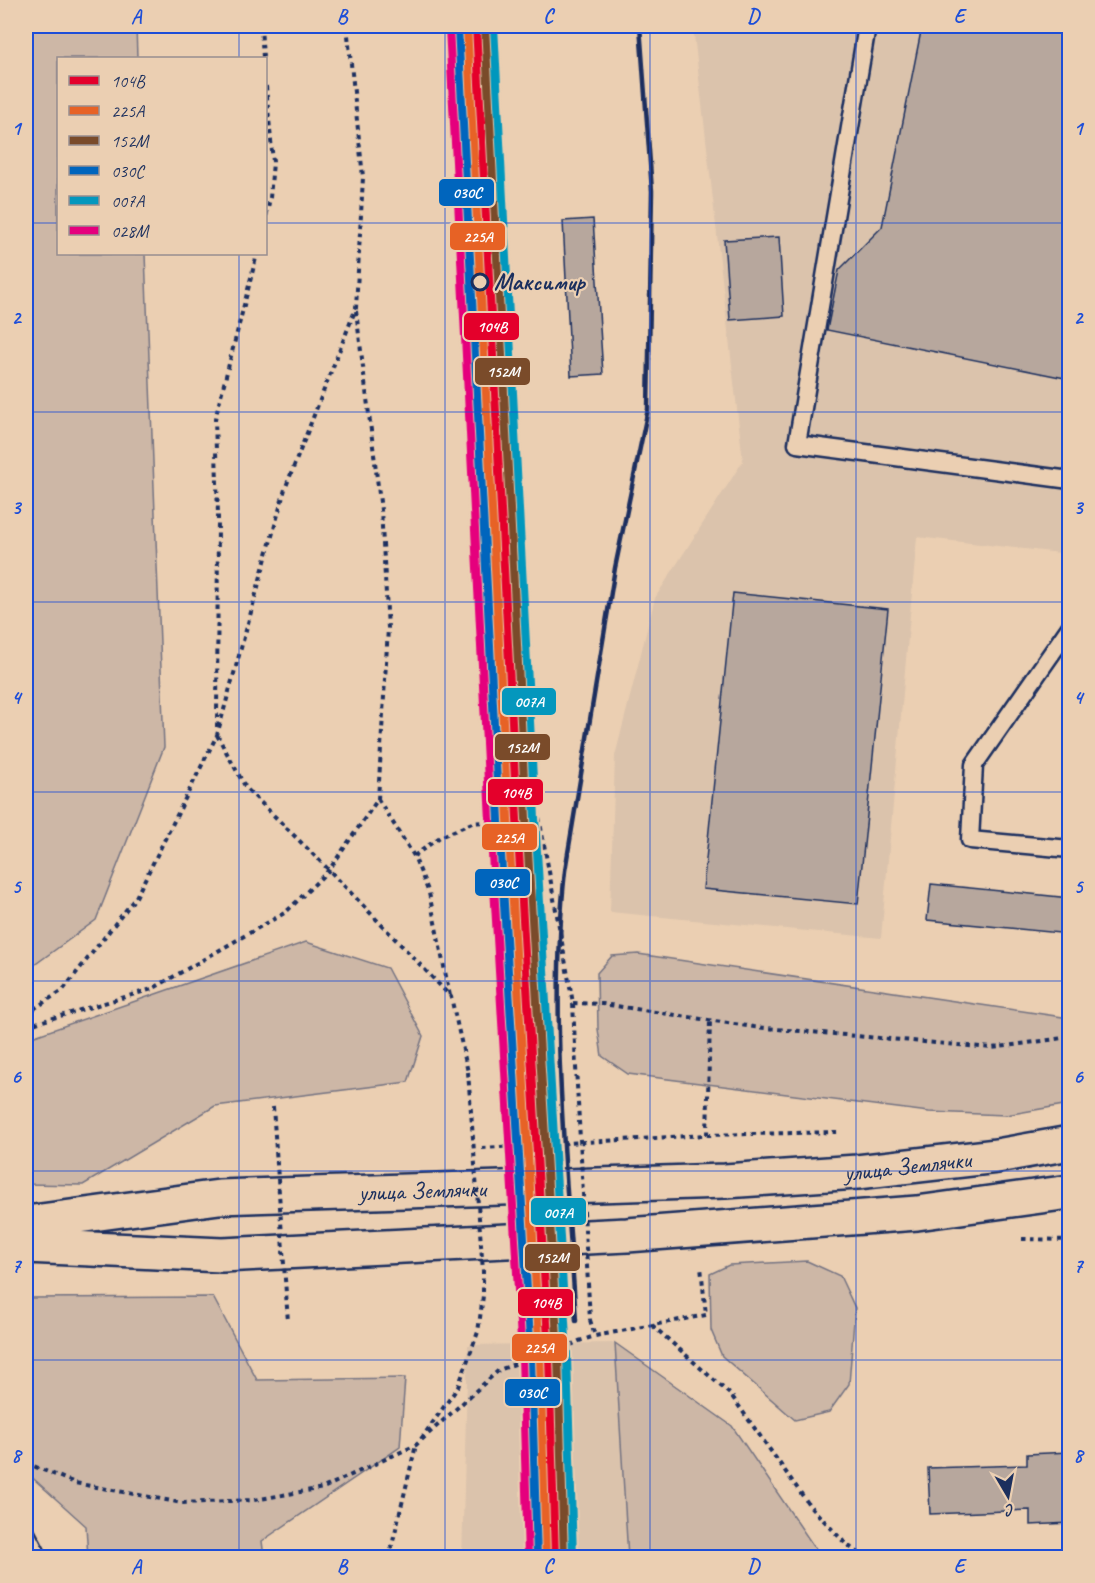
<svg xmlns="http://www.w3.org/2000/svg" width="1095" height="1583" font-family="Caveat,sans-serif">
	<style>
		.built { fill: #dbc3ac }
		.green { fill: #cdb7a6; stroke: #747382; stroke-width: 1.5 }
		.building { fill: #b7a79d; stroke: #1b2f5e; stroke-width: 1.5 }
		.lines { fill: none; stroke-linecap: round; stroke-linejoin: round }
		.lane-casing { stroke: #1b2f5e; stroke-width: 21 }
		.secondary-casing { stroke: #1b2f5e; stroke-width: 38 }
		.path { stroke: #1b2f5e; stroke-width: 4; stroke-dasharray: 4.5 4.5; stroke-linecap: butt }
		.lane { stroke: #ebcfb2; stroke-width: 16 }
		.secondary { stroke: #ebcfb2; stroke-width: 33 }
		.rail { stroke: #1b2f5e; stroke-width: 4.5 }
		.path-bridge { stroke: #1b2f5e; stroke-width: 4; stroke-dasharray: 4.5 4.5; stroke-linecap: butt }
		.rail-1-casing { stroke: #ebcfb2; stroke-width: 12 }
		.rail-2-casing { stroke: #ebcfb2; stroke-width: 12 }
		.rail-3-casing { stroke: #ebcfb2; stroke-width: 12 }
		.rail-4-casing { stroke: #ebcfb2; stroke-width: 12 }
		.rail-5-casing { stroke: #ebcfb2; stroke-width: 12 }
		.rail-6-casing { stroke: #ebcfb2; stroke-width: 12 }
		.rail-1 { stroke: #e4002b; stroke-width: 8 }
		.rail-2 { stroke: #e76225; stroke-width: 8 }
		.rail-3 { stroke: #7a4b2a; stroke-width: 8 }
		.rail-4 { stroke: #0065bd; stroke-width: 8 }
		.rail-5 { stroke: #0497bd; stroke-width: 8 }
		.rail-6 { stroke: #e5007d; stroke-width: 8 }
		.grid { fill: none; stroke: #1d4ed8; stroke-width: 1.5; stroke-opacity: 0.55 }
		.stop-dot { fill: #ebcfb2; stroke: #1b2f5e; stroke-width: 3 }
		.labels { text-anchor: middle; stroke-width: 4.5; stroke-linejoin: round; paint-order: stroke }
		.stop-label { font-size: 24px; font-weight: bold; fill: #1b2f5e; stroke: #ebcfb2; text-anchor: start }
		.street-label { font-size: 24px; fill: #1b2f5e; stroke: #ebcfb2 }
		.line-badge { stroke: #ebcfb2; stroke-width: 2 }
		.badge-label { font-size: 16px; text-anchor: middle; font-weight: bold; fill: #fff }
		.neatline { fill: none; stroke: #1d4ed8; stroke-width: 2 }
		.grid-label { font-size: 20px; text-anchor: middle; font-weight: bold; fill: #1d4ed8 }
	</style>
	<rect width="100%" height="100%" fill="#ebcfb2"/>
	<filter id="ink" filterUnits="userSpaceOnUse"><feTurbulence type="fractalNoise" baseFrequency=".0167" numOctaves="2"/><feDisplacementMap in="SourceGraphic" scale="12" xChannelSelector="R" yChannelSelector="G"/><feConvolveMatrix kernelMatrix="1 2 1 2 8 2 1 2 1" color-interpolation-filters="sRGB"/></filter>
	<g filter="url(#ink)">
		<!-- built -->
		<g class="built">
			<polygon points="693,26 1069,26 1069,554 917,537 881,938 610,912 615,756 655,598 743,461"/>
			<polygon points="615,1343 628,1557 462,1558 468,1345"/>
		</g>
		<!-- green -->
		<g class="green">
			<polygon points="26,26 136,26 137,58 58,58 58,254 145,254 164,747 96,920 26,971"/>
			<polygon points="306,942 387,968 423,1036 408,1082 215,1106 83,1185 26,1184 26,1039"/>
			<polygon points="638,954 1069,1018 1069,1104 1006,1115 929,1112 628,1074 602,1056 598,1029 597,973 612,956"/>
			<polygon points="807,1261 840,1276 855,1308 849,1384 829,1412 795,1420 722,1356 711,1330 710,1274 729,1265"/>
			<polygon points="213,1297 257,1380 405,1378 400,1447 262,1541 264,1557 88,1557 86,1526 26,1472 26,1298"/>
			<polygon points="615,1343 732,1426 821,1557 628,1557"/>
		</g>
		<!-- building -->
		<g class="building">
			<polygon points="922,26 1070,26 1070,379 827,330 839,270 882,227"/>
			<polygon points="593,219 603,374 571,376 563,221"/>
			<polygon points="779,237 784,316 730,320 724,240"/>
			<polygon points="733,593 888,609 858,904 703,889"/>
			<polygon points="931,884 1070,898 1070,934 927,920"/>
			<polygon points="1070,1452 1070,1523 1030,1525 1030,1510 930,1514 928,1468 1027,1465 1027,1454"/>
		</g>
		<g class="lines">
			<defs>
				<g id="lane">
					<polyline points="867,26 797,444 1070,480"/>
					<polyline points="1070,627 974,765 970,840 1070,849"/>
					<polyline points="26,1533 39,1558"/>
				</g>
				<g id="secondary">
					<path id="s1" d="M26 1223 219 1197 725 1181 857 1172 997 1156 1070 1143"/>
					<polyline points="26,1246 222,1255 627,1235 917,1213 1070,1192"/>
				</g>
			</defs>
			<!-- lane casing -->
			<use href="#lane" class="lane-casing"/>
			<!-- secondary casing -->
			<use href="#secondary" class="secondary-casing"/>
			<!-- path -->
			<g class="path">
				<polyline points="261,26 263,58"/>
				<polyline points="266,86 273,162 270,198 266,217"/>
				<polyline points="217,727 218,515 215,419 257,254"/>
				<polyline points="217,735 246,788 329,870 451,997 468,1072"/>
				<polyline points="378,799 414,856 429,893 450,996"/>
				<polyline points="414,856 440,837 472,823 539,817 573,1003 576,1067"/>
				<polyline points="573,1003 603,1004 754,1027 992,1048 1070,1037"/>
				<polyline points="26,1014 63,990 136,897 217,735 285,489 356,308 363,177 347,26"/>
				<polyline points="26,1026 152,989 286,912 329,870 378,799 388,628 381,510 356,311"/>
				<polyline points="707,1135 710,1020"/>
				<polyline points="482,1148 707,1135 838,1132"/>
				<polyline points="1022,1239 1070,1240"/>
				<polyline points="590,1320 595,1336"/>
				<polyline points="652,1325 731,1395 810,1506 846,1544 865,1558"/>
				<polyline points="421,1439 458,1387 478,1332"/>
				<polyline points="26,1463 75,1483 182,1503 254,1500 323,1488 416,1445 499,1370 520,1362 549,1356 579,1341 595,1336 706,1315 701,1267"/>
				<polyline points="389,1558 416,1445"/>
			</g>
			<!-- lane -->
			<use href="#lane" class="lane"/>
			<!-- secondary -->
			<use href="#secondary" class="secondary"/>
			<!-- rail -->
			<path class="rail" d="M576 1321C567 1175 549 1017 565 871L615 568 648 409 652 191 640 26"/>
			<!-- path-bridge -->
			<g class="path-bridge">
				<polyline points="576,1067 590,1320"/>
				<polyline points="468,1072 483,1271 483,1296 478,1332"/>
				<polyline points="273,1107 288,1322"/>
			</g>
			<defs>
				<polyline id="rail-1" points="476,26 517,819 549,1356 555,1558"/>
				<polyline id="rail-2" points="467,26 508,819 540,1356 546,1558"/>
				<polyline id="rail-3" points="485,26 526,818 558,1355 564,1558"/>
				<polyline id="rail-4" points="458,27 499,820 531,1357 537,1558"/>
				<polyline id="rail-5" points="494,26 535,818 567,1355 573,1557"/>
				<polyline id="rail-6" points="449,27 490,820 522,1357 528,1558"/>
			</defs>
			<!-- rail-1 casing -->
			<use href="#rail-1" class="rail-1-casing"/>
			<!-- rail-2 casing -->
			<use href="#rail-2" class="rail-2-casing"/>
			<!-- rail-3 casing -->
			<use href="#rail-3" class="rail-3-casing"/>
			<!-- rail-4 casing -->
			<use href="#rail-4" class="rail-4-casing"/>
			<!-- rail-5 casing -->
			<use href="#rail-5" class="rail-5-casing"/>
			<!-- rail-6 casing -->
			<use href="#rail-6" class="rail-6-casing"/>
			<!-- rail-1 -->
			<use href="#rail-1" class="rail-1"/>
			<!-- rail-2 -->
			<use href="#rail-2" class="rail-2"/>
			<!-- rail-3 -->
			<use href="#rail-3" class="rail-3"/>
			<!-- rail-4 -->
			<use href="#rail-4" class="rail-4"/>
			<!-- rail-5 -->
			<use href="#rail-5" class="rail-5"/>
			<!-- rail-6 -->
			<use href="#rail-6" class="rail-6"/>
		</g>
	</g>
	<!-- grid -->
	<path class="grid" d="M239 26V58M445 26V1558M650 26V1558M856 26V1558M26 223H58M266 223H1070M239 254V1558M26 412H1070M26 602H1070M26 792H1070M26 981H1070M26 1171H1070M26 1360H1070"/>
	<!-- markers -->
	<circle class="stop-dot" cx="480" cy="282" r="8"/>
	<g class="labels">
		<!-- stop labels -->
		<g class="stop-label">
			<text x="494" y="290">Максимир</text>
		</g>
		<!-- street labels -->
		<g class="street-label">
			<text dy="8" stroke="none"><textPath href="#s1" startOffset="884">улица Землячки</textPath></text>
			<text dy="8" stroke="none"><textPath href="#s1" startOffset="398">улица Землячки</textPath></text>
		</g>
	</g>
	<g class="line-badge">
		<rect x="438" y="178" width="57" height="29" rx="6" fill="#0065bd"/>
		<rect x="449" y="222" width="57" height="29" rx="6" fill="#e76225"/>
		<rect x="463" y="312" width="57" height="29" rx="6" fill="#e4002b"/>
		<rect x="474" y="357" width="57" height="29" rx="6" fill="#7a4b2a"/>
		<rect x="501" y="687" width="56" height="29" rx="6" fill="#0497bd"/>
		<rect x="494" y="733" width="57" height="28" rx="6" fill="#7a4b2a"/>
		<rect x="487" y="778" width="57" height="28" rx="6" fill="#e4002b"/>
		<rect x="481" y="823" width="57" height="28" rx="6" fill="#e76225"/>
		<rect x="474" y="868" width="57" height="29" rx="6" fill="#0065bd"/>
		<rect x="530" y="1197" width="57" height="29" rx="6" fill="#0497bd"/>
		<rect x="524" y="1243" width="57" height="29" rx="6" fill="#7a4b2a"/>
		<rect x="517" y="1288" width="57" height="29" rx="6" fill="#e4002b"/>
		<rect x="511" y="1333" width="57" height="29" rx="6" fill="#e76225"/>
		<rect x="504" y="1378" width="57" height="29" rx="6" fill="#0065bd"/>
	</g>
	<g class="badge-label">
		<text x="467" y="198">030C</text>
		<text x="478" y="242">225А</text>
		<text x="492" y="332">104В</text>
		<text x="503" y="377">152М</text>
		<text x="529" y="707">007А</text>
		<text x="522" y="753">152М</text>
		<text x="516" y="798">104В</text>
		<text x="509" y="843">225А</text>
		<text x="503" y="888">030C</text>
		<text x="558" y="1218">007А</text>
		<text x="552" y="1263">152М</text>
		<text x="546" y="1308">104В</text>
		<text x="539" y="1353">225А</text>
		<text x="532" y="1398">030C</text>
	</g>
	<!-- margin -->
	<rect width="1095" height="1583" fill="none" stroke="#ebcfb2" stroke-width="66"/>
	<!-- legend -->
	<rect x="57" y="57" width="210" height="198" fill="#ebcfb2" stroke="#988f90" stroke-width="1.5"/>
	<rect x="69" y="76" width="30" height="9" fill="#e4002b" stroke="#988f90" stroke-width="1.5"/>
	<text x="111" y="87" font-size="18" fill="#1b2f5e">104В</text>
	<rect x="69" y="106" width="30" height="9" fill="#e76225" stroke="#988f90" stroke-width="1.5"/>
	<text x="111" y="117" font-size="18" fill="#1b2f5e">225А</text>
	<rect x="69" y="136" width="30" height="9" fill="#7a4b2a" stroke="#988f90" stroke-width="1.5"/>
	<text x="111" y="147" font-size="18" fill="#1b2f5e">152М</text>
	<rect x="69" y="166" width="30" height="9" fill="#0065bd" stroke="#988f90" stroke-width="1.5"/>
	<text x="111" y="177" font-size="18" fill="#1b2f5e">030C</text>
	<rect x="69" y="196" width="30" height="9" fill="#0497bd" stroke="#988f90" stroke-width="1.5"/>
	<text x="111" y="207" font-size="18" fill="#1b2f5e">007А</text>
	<rect x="69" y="226" width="30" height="9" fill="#e5007d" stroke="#988f90" stroke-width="1.5"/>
	<text x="111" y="237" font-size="18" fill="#1b2f5e">028М</text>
	<!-- north arrow -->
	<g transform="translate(1008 1496) rotate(170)" stroke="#ebcfb2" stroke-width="4.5" paint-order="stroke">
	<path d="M0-4.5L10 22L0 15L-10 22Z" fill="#1b2f5e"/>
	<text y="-9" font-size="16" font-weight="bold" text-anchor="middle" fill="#1b2f5e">С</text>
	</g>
	<rect x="33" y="33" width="1029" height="1517" class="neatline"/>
	<g class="grid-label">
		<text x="136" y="23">A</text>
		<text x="342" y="23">B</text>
		<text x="548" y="23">C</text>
		<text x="753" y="23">D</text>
		<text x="959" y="23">E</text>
		<text x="16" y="135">1</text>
		<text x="1078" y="135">1</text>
		<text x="16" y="324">2</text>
		<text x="1078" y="324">2</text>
		<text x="16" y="514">3</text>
		<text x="1078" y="514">3</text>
		<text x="16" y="704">4</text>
		<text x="1078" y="704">4</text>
		<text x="16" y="893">5</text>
		<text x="1078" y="893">5</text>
		<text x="16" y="1083">6</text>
		<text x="1078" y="1083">6</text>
		<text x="16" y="1272">7</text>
		<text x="1078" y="1272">7</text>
		<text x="16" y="1462">8</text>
		<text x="1078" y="1462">8</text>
		<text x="136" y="1573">A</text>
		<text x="342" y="1573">B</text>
		<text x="548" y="1573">C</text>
		<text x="753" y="1573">D</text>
		<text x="959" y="1573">E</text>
	</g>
</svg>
